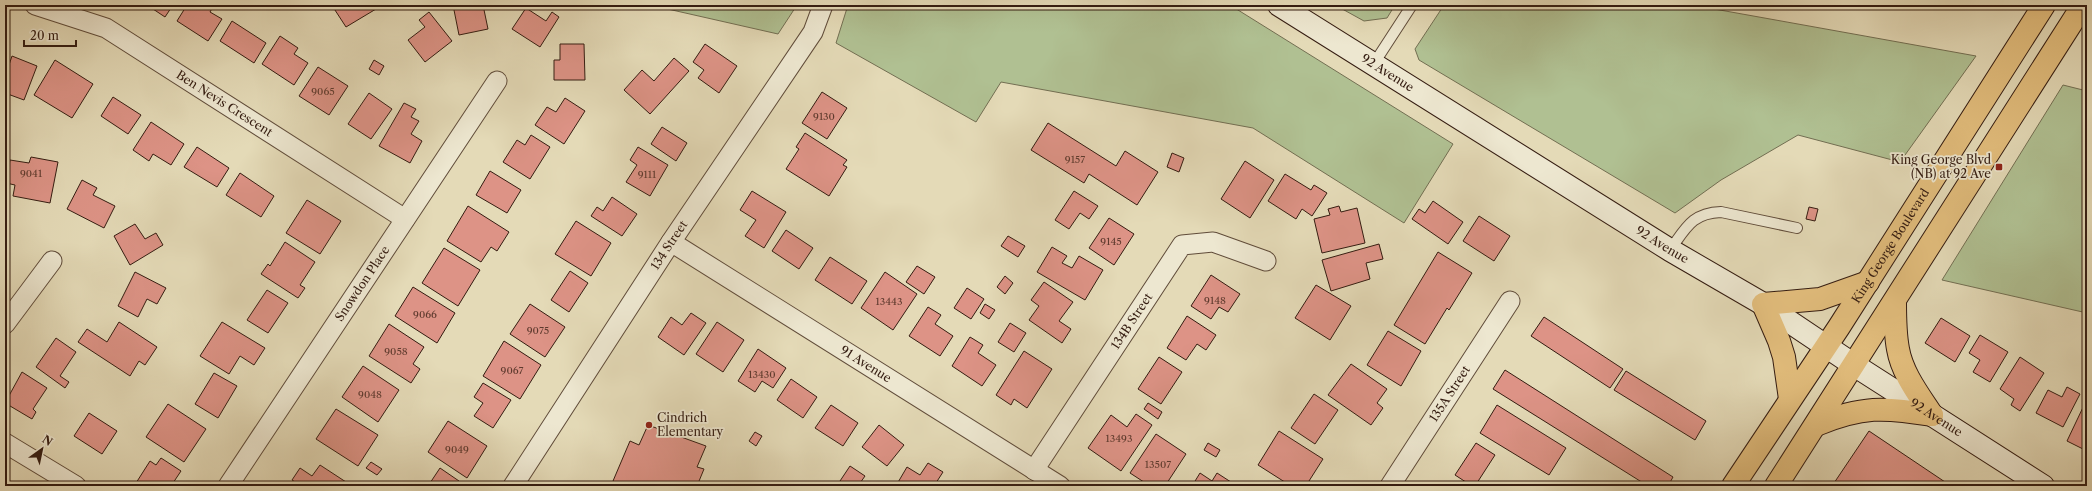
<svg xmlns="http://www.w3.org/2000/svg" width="2092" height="491" font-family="'Libre Caslon Text',serif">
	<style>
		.green { fill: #b0c092; stroke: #726e52 }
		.building { fill: #dd9386; stroke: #341c11 }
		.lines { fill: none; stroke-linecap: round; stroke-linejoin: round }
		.service-casing { stroke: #604c3a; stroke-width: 12 }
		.minor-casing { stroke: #604c3a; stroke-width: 21 }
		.secondary-casing { stroke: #341c11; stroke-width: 24 }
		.primary-casing { stroke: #341c11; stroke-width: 24 }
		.service { stroke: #ede7d0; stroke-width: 10 }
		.minor { stroke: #ede7d0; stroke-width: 19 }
		.secondary { stroke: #ede7d0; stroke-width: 22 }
		.primary { stroke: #e2bd7c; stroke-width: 22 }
		.poi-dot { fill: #8f2418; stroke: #ede7d0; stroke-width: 1.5 }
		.labels { text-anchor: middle; stroke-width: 3.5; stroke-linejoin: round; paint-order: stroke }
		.number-label { font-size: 10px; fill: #5e3a2e }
		.street-label { font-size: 12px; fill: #341c11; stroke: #ede7d0 }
		.poi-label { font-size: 12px; fill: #341c11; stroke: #ede7d0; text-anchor: end }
	</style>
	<rect width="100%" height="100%" fill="#e4dab7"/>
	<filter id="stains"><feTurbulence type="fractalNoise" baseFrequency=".005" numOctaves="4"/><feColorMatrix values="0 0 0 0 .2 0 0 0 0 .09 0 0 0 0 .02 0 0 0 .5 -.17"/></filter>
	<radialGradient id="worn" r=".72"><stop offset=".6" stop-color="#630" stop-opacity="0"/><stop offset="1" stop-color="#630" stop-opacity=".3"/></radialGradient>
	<!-- green -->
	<g class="green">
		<polygon points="650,5 797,5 778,34"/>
		<polygon points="848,5 1230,5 1453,144 1404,223 1253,128 1001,82 976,122 836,43"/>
		<polygon points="1335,5 1395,5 1387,18 1364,21"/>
		<polygon points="1444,5 1692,5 1976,56 1900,162 1798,135 1721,180 1675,213 1419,60 1415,49"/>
		<polygon points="2063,85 2087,91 2087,313 1942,280"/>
	</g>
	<!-- building -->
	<g class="building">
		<polygon points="147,5 173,5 165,17"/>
		<polygon points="187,5 202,7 214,5 210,12 222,19 208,41 177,21"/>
		<polygon points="337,5 380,5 381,6 346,27 333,7"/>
		<polygon points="453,5 468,5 468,8 483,5 488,29 459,35"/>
		<polygon points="526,8 546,21 552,12 559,17 540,47 512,29"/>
		<polygon points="429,12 452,41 425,62 408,40 425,27 419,20"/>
		<polygon points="232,21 266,43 254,63 220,41"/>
		<polygon points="280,36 298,48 294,54 308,63 294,85 262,64"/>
		<polygon points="560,44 584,44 585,80 554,80 554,60 560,60"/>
		<polygon points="705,44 737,66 719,93 698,78 704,70 693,62"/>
		<polygon points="12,56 37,66 24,100 5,93 5,67 8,68"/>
		<polygon points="674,58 689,71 650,114 624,90 642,70 654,81"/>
		<polygon points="55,60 93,84 72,118 34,95"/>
		<polygon points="374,60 384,66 379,75 369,69"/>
		<polygon points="318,67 348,86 329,115 299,96"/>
		<polygon points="822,92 847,108 827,139 802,123"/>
		<polygon points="369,93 392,109 371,139 348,124"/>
		<polygon points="113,97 141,115 128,134 101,116"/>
		<polygon points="565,98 585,111 564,144 535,125 547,107 556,112"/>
		<polygon points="404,103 416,109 411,117 419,121 411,134 422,141 410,163 379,146"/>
		<polygon points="151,122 184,144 171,165 153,154 149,161 133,150"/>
		<polygon points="1048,123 1116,166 1125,151 1158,172 1137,205 1089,174 1084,183 1031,150"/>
		<polygon points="662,127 687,143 676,161 651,144"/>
		<polygon points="805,133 847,160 843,165 847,167 829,196 786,169 799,149 796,147"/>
		<polygon points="531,135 550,147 530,179 503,162 517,140 525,145"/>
		<polygon points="197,147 229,168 217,187 184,167"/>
		<polygon points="638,147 668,165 650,196 626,182 637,165 630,160"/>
		<polygon points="1172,153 1184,158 1179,172 1167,167"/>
		<polygon points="31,157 58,162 50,203 13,196 15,185 6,183 10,160 29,163"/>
		<polygon points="1245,161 1274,180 1250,218 1221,199"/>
		<polygon points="490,171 521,190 507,213 476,195"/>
		<polygon points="240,173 274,196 261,217 226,195"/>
		<polygon points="1285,174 1311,190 1314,185 1327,193 1312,216 1302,209 1296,219 1268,201"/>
		<polygon points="82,180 97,188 93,195 115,206 104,228 67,209"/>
		<polygon points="752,191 786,212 764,248 745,236 756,220 740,210"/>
		<polygon points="1074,191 1098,206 1089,219 1080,213 1069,229 1055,220"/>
		<polygon points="612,197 637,214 622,236 591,216 597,207 603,211"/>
		<polygon points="307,200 341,221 320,254 286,233"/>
		<polygon points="1433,201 1463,222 1448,244 1412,219 1419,209 1425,213"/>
		<polygon points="468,206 509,232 497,251 491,247 481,262 447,241"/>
		<polygon points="1339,206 1341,212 1357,208 1365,243 1322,253 1314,219 1330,215 1328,209"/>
		<polygon points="1809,207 1818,209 1815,221 1806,219"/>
		<polygon points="1479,216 1510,236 1494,261 1463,241"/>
		<polygon points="1109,218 1134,234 1114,265 1089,248"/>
		<polygon points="576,221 611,243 591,276 555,254"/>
		<polygon points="135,224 145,239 156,233 163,245 130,265 114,236"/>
		<polygon points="786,230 813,248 799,269 772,251"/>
		<polygon points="1008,236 1025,246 1018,257 1001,246"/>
		<polygon points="285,242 315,262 300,285 305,288 298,298 261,274 268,264 270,266"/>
		<polygon points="1379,244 1383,259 1366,263 1370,279 1331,291 1322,260"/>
		<polygon points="1052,247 1067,256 1062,263 1072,268 1079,256 1103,270 1085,300 1037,272"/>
		<polygon points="444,248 480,270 458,306 422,283"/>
		<polygon points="1438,252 1472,273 1449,310 1447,308 1425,344 1394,325"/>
		<polygon points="830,257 867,281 852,304 815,280"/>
		<polygon points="917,266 935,277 924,294 906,282"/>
		<polygon points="570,271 588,283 569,312 551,300"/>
		<polygon points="135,272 166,288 157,304 147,299 138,317 118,306"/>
		<polygon points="885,272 917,294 893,330 861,308"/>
		<polygon points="1211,275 1240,294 1228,312 1219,307 1211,319 1191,306"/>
		<polygon points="1005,276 1013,283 1005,294 997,287"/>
		<polygon points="1044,282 1073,302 1059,321 1071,329 1062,343 1029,320 1039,306 1031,300"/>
		<polygon points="1316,285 1351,306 1330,340 1295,318"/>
		<polygon points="413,287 455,313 437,343 395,316"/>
		<polygon points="967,288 984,299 971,319 954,308"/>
		<polygon points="267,290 288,303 268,333 247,320"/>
		<polygon points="530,304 565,327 545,357 510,334"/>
		<polygon points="985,304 995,310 989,319 980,313"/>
		<polygon points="928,307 941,315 935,324 953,336 940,356 909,336"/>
		<polygon points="691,313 706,323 684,355 658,337 671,317 682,325"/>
		<polygon points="1187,316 1216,335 1206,350 1197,344 1186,360 1167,348"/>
		<polygon points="1544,317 1623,369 1610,388 1531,336"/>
		<polygon points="1941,318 1970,336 1955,362 1925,343"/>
		<polygon points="119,322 157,347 145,365 139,361 130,376 78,342 87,329 107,342"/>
		<polygon points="222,322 265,348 254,365 240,356 229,374 200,356"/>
		<polygon points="717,322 744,340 723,372 696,354"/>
		<polygon points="1010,323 1026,333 1014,352 998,342"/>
		<polygon points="389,324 424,347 413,364 420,369 411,383 369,356"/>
		<polygon points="1388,331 1421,351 1401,386 1367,365"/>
		<polygon points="1980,335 2008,352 1990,382 1973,372 1980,360 1969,353"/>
		<polygon points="970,337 983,345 978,353 996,365 982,386 952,366"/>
		<polygon points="56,338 76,352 60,376 69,382 65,388 36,367"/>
		<polygon points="504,341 541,365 520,399 483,376"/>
		<polygon points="758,349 786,368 773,388 762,381 755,392 738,381"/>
		<polygon points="1024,351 1052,369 1027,408 1014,399 1011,405 996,395"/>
		<polygon points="1159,357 1182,372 1161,404 1138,389"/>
		<polygon points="2020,357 2044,373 2020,411 2011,405 2014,399 2000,389"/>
		<polygon points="1351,364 1387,389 1377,403 1383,408 1371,425 1328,395"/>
		<polygon points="363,366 399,390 378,422 342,397"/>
		<polygon points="1505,370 1673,477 1668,486 1648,486 1493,389"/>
		<polygon points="1626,371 1706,421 1695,440 1614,390"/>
		<polygon points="22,372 47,388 33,409 36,412 32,419 5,403"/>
		<polygon points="214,373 237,386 218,418 195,404"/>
		<polygon points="791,379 817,397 803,418 777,400"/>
		<polygon points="483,383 511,400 493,428 474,416 483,403 474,397"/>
		<polygon points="2067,387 2080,394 2063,427 2036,413 2048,390 2062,397"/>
		<polygon points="1314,394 1338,410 1315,444 1291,428"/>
		<polygon points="2086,401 2087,402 2087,451 2067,441"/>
		<polygon points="1148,403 1162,412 1158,419 1144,409"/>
		<polygon points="168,404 206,429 184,462 146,437"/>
		<polygon points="831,405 858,423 843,446 815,428"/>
		<polygon points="1497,405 1566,448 1549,475 1480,433"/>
		<polygon points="336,409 378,435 358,466 316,439"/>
		<polygon points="89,413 117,431 102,454 74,436"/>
		<polygon points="1136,414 1152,425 1121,471 1088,448 1111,415 1127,427"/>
		<polygon points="448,421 487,446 467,478 428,452"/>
		<polygon points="648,425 706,446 697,467 704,469 697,486 622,486 613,481 630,441 639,445"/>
		<polygon points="879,425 904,445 887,466 862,447"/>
		<polygon points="1279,431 1323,459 1309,481 1318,486 1291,486 1258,465"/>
		<polygon points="1869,431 1951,486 1832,486"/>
		<polygon points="755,432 762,436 756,446 749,441"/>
		<polygon points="1156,434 1186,454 1165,486 1150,486 1130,473"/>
		<polygon points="1208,443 1220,450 1216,457 1204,450"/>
		<polygon points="1476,443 1495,455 1475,486 1472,486 1455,475"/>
		<polygon points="161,458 181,471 171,486 141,486 136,483 150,461 156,465"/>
		<polygon points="371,462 382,469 377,475 366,468"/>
		<polygon points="928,463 943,472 934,486 900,486 897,484 907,467 920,475"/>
		<polygon points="320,465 346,482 343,486 302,486 292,480 300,468 312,476"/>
		<polygon points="850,466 865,476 858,486 848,486 840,481"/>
		<polygon points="440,468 459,481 456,486 428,486"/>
		<polygon points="1200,473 1212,481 1217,473 1234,484 1232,486 1192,486"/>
	</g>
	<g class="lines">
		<defs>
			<g id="service">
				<polyline points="1373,65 1412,5"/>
				<path d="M1670 250C1686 228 1692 213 1721 212L1797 228"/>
			</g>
			<g id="minor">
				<path id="s1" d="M35 5 106 28 405 219"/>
				<path id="s2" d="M671 242 1060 486"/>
				<polyline points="5,324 52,261"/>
				<polyline points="5,443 76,486"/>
				<path id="s3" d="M1034 470 1182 245 1213 242 1266 261"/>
				<path id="s4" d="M228 486 497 81"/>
				<path id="s5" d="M513 486 671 242 813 32 823 5"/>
				<path id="s6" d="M1390 486 1510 301"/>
			</g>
			<g id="secondary">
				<path id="s7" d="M1279 5 1670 250 1763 304 1854 365 2043 486"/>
			</g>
			<g id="primary">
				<path d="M1895 302C1895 317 1895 333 1898 349 1902 373 1919 395 1932 415"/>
				<polyline points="1790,399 1784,357 1779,341 1763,304 1820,299 1868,282"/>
				<path d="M1816 425C1862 406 1884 407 1932 415"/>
				<path id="s8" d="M1733 486 1839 327 2044 5"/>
				<polyline points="1776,486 2083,5"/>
			</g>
		</defs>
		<!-- service casing -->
		<use href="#service" class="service-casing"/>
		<!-- minor casing -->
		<use href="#minor" class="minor-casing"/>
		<!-- secondary casing -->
		<use href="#secondary" class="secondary-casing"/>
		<!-- primary casing -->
		<use href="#primary" class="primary-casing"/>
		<!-- service -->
		<use href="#service" class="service"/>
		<!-- minor -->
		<use href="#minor" class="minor"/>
		<!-- secondary -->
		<use href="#secondary" class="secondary"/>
		<!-- primary -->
		<use href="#primary" class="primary"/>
	</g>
	<!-- markers -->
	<g class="poi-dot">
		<rect x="1995" y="163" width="8" height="8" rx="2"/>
		<circle cx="649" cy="425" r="4"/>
	</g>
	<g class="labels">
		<!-- number labels -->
		<g class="number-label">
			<text x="323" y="95">9065</text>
			<text x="824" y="120">9130</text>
			<text x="1075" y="163">9157</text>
			<text x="31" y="177">9041</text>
			<text x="647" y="178">9111</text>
			<text x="1111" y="245">9145</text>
			<text x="1215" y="304">9148</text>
			<text x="889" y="305">13443</text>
			<text x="425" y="318">9066</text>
			<text x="538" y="334">9075</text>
			<text x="396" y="355">9058</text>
			<text x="512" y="374">9067</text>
			<text x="762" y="378">13430</text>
			<text x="370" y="398">9048</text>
			<text x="1119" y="442">13493</text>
			<text x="457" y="453">9049</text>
			<text x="1158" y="468">13507</text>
		</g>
		<!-- street labels -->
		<g class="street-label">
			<text dy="4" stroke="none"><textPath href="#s7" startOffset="128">92 Avenue</textPath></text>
			<text dy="4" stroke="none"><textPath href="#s1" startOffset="215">Ben Nevis Crescent</textPath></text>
			<text dy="4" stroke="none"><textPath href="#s7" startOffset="452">92 Avenue</textPath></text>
			<text dy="4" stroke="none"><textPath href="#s5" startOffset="287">134 Street</textPath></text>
			<text dy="4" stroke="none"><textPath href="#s8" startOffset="287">King George Boulevard</textPath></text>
			<text dy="4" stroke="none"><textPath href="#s4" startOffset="243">Snowdon Place</textPath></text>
			<text dy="4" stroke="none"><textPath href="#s3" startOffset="178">134B Street</textPath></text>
			<text dy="4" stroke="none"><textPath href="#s2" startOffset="230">91 Avenue</textPath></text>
			<text dy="4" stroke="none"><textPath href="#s6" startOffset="110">135A Street</textPath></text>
			<text dy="4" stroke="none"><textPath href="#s7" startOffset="776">92 Avenue</textPath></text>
		</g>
		<!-- poi labels -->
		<g class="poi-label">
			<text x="1991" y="164">King George Blvd<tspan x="1991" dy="14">(NB) at 92 Ave</tspan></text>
			<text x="657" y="422" text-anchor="start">Cindrich<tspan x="657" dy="14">Elementary</tspan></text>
		</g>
	</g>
	<!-- margin -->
	<rect width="2092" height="491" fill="none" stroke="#e4dab7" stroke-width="20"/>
	<rect x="6" y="6" width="2080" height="479" fill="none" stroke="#341c11" stroke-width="2"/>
	<rect x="10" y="10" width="2072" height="471" fill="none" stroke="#341c11"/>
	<!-- north arrow -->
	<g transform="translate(42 449) rotate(33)" stroke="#ede7d0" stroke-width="3" paint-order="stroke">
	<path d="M0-3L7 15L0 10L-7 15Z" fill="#341c11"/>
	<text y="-6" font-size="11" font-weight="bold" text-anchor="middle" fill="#341c11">N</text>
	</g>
	<!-- scale -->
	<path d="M24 40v6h52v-6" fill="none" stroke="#341c11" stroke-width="2"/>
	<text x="30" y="40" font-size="12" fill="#341c11" stroke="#ede7d0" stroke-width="3" paint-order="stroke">20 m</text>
	<rect width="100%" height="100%" filter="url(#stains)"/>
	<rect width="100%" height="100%" fill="url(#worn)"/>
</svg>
